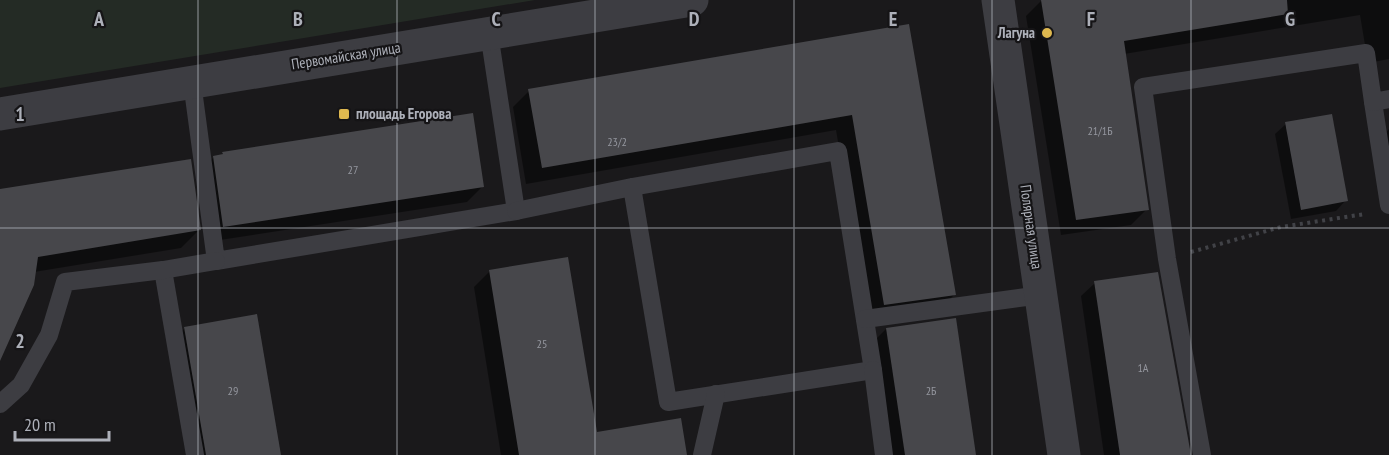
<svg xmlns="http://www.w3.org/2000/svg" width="1389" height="455" font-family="'PT Sans Narrow',sans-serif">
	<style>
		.green { fill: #242b25 }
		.shadow { fill: #0007 }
		.building { fill: #47474b }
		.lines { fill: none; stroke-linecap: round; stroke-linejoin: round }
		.path { stroke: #414247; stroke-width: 4; stroke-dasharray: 3 4.5; stroke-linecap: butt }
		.service { stroke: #3d3d42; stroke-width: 18 }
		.minor { stroke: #3d3d42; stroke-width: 33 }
		.tertiary { stroke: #3d3d42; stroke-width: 33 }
		.grid { fill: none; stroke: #adb0b9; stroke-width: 1.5; stroke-opacity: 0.55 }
		.poi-dot { fill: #deb84f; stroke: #151416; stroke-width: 2 }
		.labels { text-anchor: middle; stroke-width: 4.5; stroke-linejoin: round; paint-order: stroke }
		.number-label { font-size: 12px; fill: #94969e }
		.poi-label { font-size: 15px; font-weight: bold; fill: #adb0b9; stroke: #151416; text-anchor: end }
		.street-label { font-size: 15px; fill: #adb0b9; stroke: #151416 }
		.grid-label { font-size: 20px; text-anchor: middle; font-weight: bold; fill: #adb0b9; stroke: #151416; stroke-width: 4.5; stroke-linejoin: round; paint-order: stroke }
	</style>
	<rect width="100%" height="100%" fill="#1a191b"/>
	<!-- green -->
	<polygon class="green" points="0,0 535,0 0,88"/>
	<!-- shadow -->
	<g class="shadow">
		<polygon points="1042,0 1389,0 1389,59 1368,63 1360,15 1124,54 1147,209 1131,225 1061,235 1026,16"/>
		<polygon points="908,25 954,295 938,311 868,320 836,130 526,184 513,107 529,91"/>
		<polygon points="1286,124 1346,200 1336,211 1291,219 1275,134"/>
		<polygon points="1389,129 1389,200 1379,140"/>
		<polygon points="223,154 483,186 467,202 207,242 198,173 214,157 220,156"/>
		<polygon points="0,191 199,230 181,248 34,272 0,346"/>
		<polygon points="490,271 596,434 686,455 501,455 474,287"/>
		<polygon points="1095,283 1190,455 1104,455 1081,296"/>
		<polygon points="185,328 280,455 188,455 169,344"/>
		<polygon points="886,329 975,455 889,455 872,343"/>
	</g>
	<!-- building -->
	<g class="building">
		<polygon points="1041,0 1287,0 1288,14 1124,41 1149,210 1076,220"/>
		<polygon points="909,24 956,295 884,305 852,115 542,168 528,89"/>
		<polygon points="473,113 484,187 223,227 213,156 223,154 222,152"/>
		<polygon points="1332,114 1348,201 1301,210 1285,122"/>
		<polygon points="191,159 201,230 38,257 34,285 0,361 0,189"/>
		<polygon points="568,257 597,432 681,418 687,455 519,455 489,270"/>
		<polygon points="1158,272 1191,455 1120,455 1094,281"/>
		<polygon points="257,314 281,455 206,455 184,327"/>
		<polygon points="956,318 976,455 905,455 886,328"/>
	</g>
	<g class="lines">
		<!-- path -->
		<polyline class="path" points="1191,252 1281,227 1365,214"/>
		<!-- service -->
		<g class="service">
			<polyline points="192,82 216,261 516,211 489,33"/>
			<polyline points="1373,102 1389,205"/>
			<polyline points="516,211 632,187 838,151 873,370 668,402 632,187"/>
			<polyline points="163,270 195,455"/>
			<polyline points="865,319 1041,295"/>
			<polyline points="873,370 884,455"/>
			<polyline points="0,404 21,385 49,335 65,282 163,270 216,261"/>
			<polyline points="702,455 716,394"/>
			<polyline points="1202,455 1167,259 1143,87 1366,53 1373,102 1389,99"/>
		</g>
		<!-- minor -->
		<polyline class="minor" points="998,0 1064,455"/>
		<!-- tertiary -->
		<polyline class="tertiary" points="0,114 692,0"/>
	</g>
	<!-- grid -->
	<path class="grid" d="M198 0V455M397 0V455M595 0V455M794 0V455M992 0V455M1191 0V455M0 228H1389"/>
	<!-- markers -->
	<g class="poi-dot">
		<circle cx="1047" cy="33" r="6"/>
		<rect x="338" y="108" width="12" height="12" rx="3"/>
	</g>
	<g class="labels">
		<!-- number labels -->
		<g class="number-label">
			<text x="1100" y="135">21/1Б</text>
			<text x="617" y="146">23/2</text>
			<text x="353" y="174">27</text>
			<text x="542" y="348">25</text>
			<text x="1143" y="372">1А</text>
			<text x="233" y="395">29</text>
			<text x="931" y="395">2Б</text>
		</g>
		<!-- poi labels -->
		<g class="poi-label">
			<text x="1035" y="38">Лагуна</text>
			<text x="356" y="119" text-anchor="start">площадь Егорова</text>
		</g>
		<!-- street labels -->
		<g class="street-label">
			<text transform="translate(346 56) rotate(-9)" y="5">Первомайская улица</text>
			<text transform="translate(1031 227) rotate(82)" y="5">Полярная улица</text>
		</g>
	</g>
	<g class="grid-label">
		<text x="99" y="26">A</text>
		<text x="298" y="26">B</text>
		<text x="496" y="26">C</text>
		<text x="694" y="26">D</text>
		<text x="893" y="26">E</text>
		<text x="1091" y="26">F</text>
		<text x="1290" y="26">G</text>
		<text x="20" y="121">1</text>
		<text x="20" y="348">2</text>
	</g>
	<!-- scale -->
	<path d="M15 431v9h94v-9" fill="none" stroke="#adb0b9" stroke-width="3"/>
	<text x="24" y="431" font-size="18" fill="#adb0b9" stroke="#151416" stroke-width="4.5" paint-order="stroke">20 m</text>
</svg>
